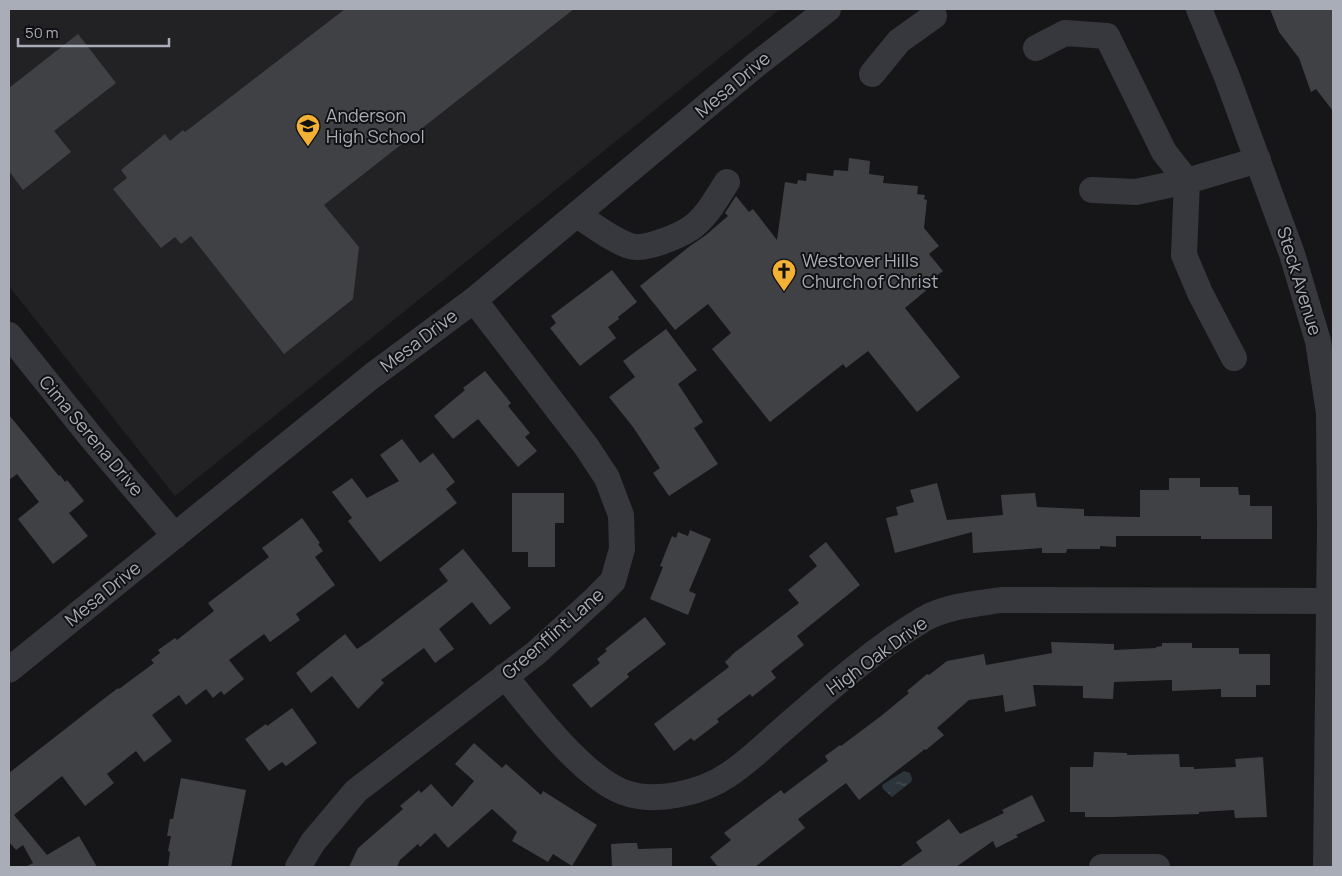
<svg xmlns="http://www.w3.org/2000/svg" width="1342" height="876" font-family="Manrope,sans-serif">
	<style>
		.built { fill: #222225 }
		.water { fill: url(#water-ripples) }
		.building { fill: #404145 }
		.lines { fill: none; stroke-linecap: round; stroke-linejoin: round }
		.minor { stroke: #37383d; stroke-width: 26 }
		.labels { text-anchor: middle; stroke-width: 4; stroke-linejoin: round; paint-order: stroke }
		.street-label { font-size: 18px; fill: #a8adb8; stroke: #111113 }
		.poi-label { font-size: 18px; fill: #a8adb8; stroke: #111113; text-anchor: start }
	</style>
	<defs>
		<pattern id="water-ripples" width="26" height="14" patternUnits="userSpaceOnUse" patternTransform="scale(1.25)"><rect width="26" height="14" fill="#2c353c"/><path d="M2 4q2-2 4 0t4 0M15 11q2-2 4 0t4 0" fill="none" stroke="#485056"/></pattern>
	</defs>
	<rect width="100%" height="100%" fill="#161618"/>
	<!-- built -->
	<polygon class="built" points="9,9 780,9 175,496 9,286"/>
	<!-- water -->
	<polygon class="water" points="904,771 910,773 912,779 911,782 892,797 883,789 882,785"/>
	<!-- building -->
	<g class="building">
		<polygon points="345,9 574,9 324,205 359,247 353,299 284,354 191,236 181,244 175,237 161,248 113,189 127,178 121,170 165,134 170,141 183,130 185,132"/>
		<polygon points="1270,9 1333,9 1333,111 1316,89 1311,92 1299,58 1279,32"/>
		<polygon points="78,34 116,83 54,131 71,152 23,190 9,171 9,88"/>
		<polygon points="849,158 870,161 869,174 884,176 883,183 918,186 917,194 925,195 924,199 927,200 924,228 939,246 929,254 943,271 932,279 935,283 905,308 960,377 917,412 868,351 846,368 843,364 770,422 712,349 731,333 708,304 675,330 640,286 690,246 706,235 728,216 725,213 736,196 749,212 753,209 777,240 785,182 797,184 798,180 806,181 807,173 833,176 834,170 848,171"/>
		<polygon points="612,270 637,302 618,317 619,319 608,327 616,338 580,366 550,328 556,323 551,316"/>
		<polygon points="666,329 697,370 678,384 703,422 694,428 718,464 669,496 653,473 660,468 633,427 609,397 635,377 623,361"/>
		<polygon points="485,371 511,403 508,406 530,433 525,437 537,451 518,467 478,419 453,439 434,416 465,390 463,388"/>
		<polygon points="9,415 59,476 60,475 65,482 67,480 84,501 69,513 88,536 53,564 18,519 39,502 17,474 9,480"/>
		<polygon points="402,439 420,463 433,453 455,482 446,489 457,503 380,562 348,521 352,518 332,492 352,478 367,498 399,481 380,455"/>
		<polygon points="1169,478 1200,478 1200,487 1238,487 1239,495 1250,495 1250,506 1272,506 1272,539 1201,539 1201,536 1116,536 1116,547 1100,546 1100,549 1067,549 1066,553 1042,553 1042,548 973,553 972,532 895,553 886,518 898,515 896,507 914,502 910,490 937,483 947,520 1003,515 1001,495 1035,493 1037,507 1084,509 1084,516 1140,517 1140,490 1169,490"/>
		<polygon points="512,493 564,493 564,523 555,523 555,567 528,567 528,552 512,552"/>
		<polygon points="302,518 320,543 318,544 323,551 315,557 335,585 296,614 300,620 270,642 264,634 229,660 244,679 224,695 221,691 213,698 206,689 186,705 179,695 152,715 172,741 144,762 136,751 107,774 114,783 85,806 62,776 14,815 47,855 79,836 97,867 25,867 33,863 23,845 16,850 9,842 9,773 101,701 118,688 119,689 154,663 151,660 160,653 158,650 175,638 177,640 214,611 208,603 269,557 262,548"/>
		<polygon points="690,530 711,539 689,591 696,594 688,615 650,599 663,567 660,566 672,536 676,538 678,532 688,536"/>
		<polygon points="826,542 860,585 797,636 804,645 771,671 776,678 752,697 750,694 717,719 719,722 694,741 691,738 674,751 654,724 729,667 725,662 734,653 799,603 788,590 817,566 809,556"/>
		<polygon points="463,549 511,608 490,625 472,602 439,629 454,649 435,663 424,648 381,680 384,683 358,709 332,676 311,693 296,673 345,634 357,649 369,641 448,581 439,569"/>
		<polygon points="645,617 666,644 627,674 629,677 591,708 572,685 600,663 597,659 607,651 605,649"/>
		<polygon points="1051,642 1114,644 1114,650 1156,648 1156,647 1162,646 1162,643 1192,643 1192,648 1239,648 1239,654 1270,654 1270,685 1256,685 1256,697 1221,697 1221,689 1172,691 1172,680 1114,682 1113,699 1083,698 1083,686 1033,685 1036,706 1005,712 1003,695 969,700 937,728 944,735 926,750 925,749 859,800 846,783 798,819 805,828 755,867 718,867 710,857 731,840 724,833 781,790 784,794 828,761 825,756 840,745 841,746 881,716 909,693 907,691 927,674 929,675 947,661 984,654 986,665 1052,653"/>
		<polygon points="292,708 317,743 286,766 282,762 269,771 245,739 266,724 267,726"/>
		<polygon points="474,743 502,768 506,764 541,795 543,791 597,825 572,866 553,854 548,862 512,841 517,832 492,809 448,848 435,833 420,847 418,844 400,860 397,867 349,867 358,848 403,809 400,806 419,790 421,793 431,784 452,807 474,781 455,764"/>
		<polygon points="1094,752 1127,753 1127,755 1179,754 1180,767 1194,767 1194,769 1236,767 1235,759 1263,757 1267,817 1235,818 1234,810 1199,812 1199,814 1112,817 1085,817 1085,812 1070,812 1070,767 1093,767"/>
		<polygon points="181,778 246,790 231,867 168,867 170,852 168,851 171,836 167,836 170,819 173,819"/>
		<polygon points="1032,795 1045,821 1016,835 1018,837 996,848 993,841 956,867 899,867 922,851 916,842 949,819 960,834 1004,813 1002,810"/>
		<polygon points="627,843 637,843 638,849 672,848 672,867 612,867 611,844"/>
	</g>
	<g class="lines">
		<!-- minor -->
		<g class="minor">
			<polyline points="1199,9 1227,77 1292,254 1318,341 1329,413 1330,526 1326,867"/>
			<polyline points="1036,48 1065,33 1107,36 1164,152 1187,181 1184,255 1200,293 1234,358"/>
			<polyline points="872,74 899,41 934,16"/>
			<polyline points="1092,190 1136,192 1187,181 1258,160"/>
			<path d="M577 215C592 224 613 241 630 246 644 251 679 236 691 228 707 217 717 197 727 182"/>
			<polyline points="9,335 91,437 175,536"/>
			<polyline points="9,670 372,376 474,300 757,64 828,9"/>
			<path d="M505 676C533 711 582 776 623 792 654 804 702 793 728 775 747 763 764 746 781 731 826 692 872 650 924 619 947 606 975 604 1001 600L1328 601"/>
			<polyline points="298,867 313,842 356,791 536,653 594,600 613,581 622,549 621,515 607,478 586,446 474,300"/>
			<polyline points="1102,867 1157,867"/>
		</g>
	</g>
	<!-- icons -->
	<defs>
		<symbol id="school-pin" viewBox="-11 -11 22 30"><path d="M0 17L-7.5 6A9.5 9.5 0 1 1 7.5 6Z" fill="#f2b134" stroke="#111113"/><path d="M0-5L7-2L0 1L-7-2ZM-4 1L0 2.5L4 1V4Q0 6-4 4Z" fill="#111"/></symbol>
		<symbol id="church-pin" viewBox="-11 -11 22 30"><path d="M0 17L-7.5 6A9.5 9.5 0 1 1 7.5 6Z" fill="#f2b134" stroke="#111113"/><path d="M-1.2-6h2.4v3.5h3.3v2.4h-3.3V6h-2.4V-.1h-3.3v-2.4h3.3Z" fill="#111"/></symbol>
	</defs>
	<g fill-rule="evenodd">
		<use href="#school-pin" x="294" y="112" width="28" height="38"/>
		<use href="#church-pin" x="770" y="257" width="28" height="38"/>
	</g>
	<g class="labels">
		<!-- street labels -->
		<g class="street-label">
			<text transform="translate(733 85) rotate(-40)" y="6">Mesa Drive</text>
			<text transform="translate(1299 281) rotate(73)" y="6">Steck Avenue</text>
			<text transform="translate(419 341) rotate(-37)" y="6">Mesa Drive</text>
			<text transform="translate(91 436) rotate(50)" y="6">Cima Serena Drive</text>
			<text transform="translate(103 594) rotate(-39)" y="6">Mesa Drive</text>
			<text transform="translate(553 634) rotate(-41)" y="6">Greenflint Lane</text>
			<text transform="translate(877 656) rotate(-36)" y="6">High Oak Drive</text>
		</g>
		<!-- poi labels -->
		<g class="poi-label">
			<text x="326" y="122">Anderson<tspan x="326" dy="21">High School</tspan></text>
			<text x="802" y="267">Westover Hills<tspan x="802" dy="21">Church of Christ</tspan></text>
		</g>
	</g>
	<!-- border -->
	<rect width="1342" height="876" fill="none" stroke="#a8adb8" stroke-width="20"/>
	<!-- scale -->
	<path d="M18 38v8h151v-8" fill="none" stroke="#a8adb8" stroke-width="2.5"/>
	<text x="25" y="38" font-size="15" fill="#a8adb8" stroke="#111113" stroke-width="4" paint-order="stroke">50 m</text>
</svg>
